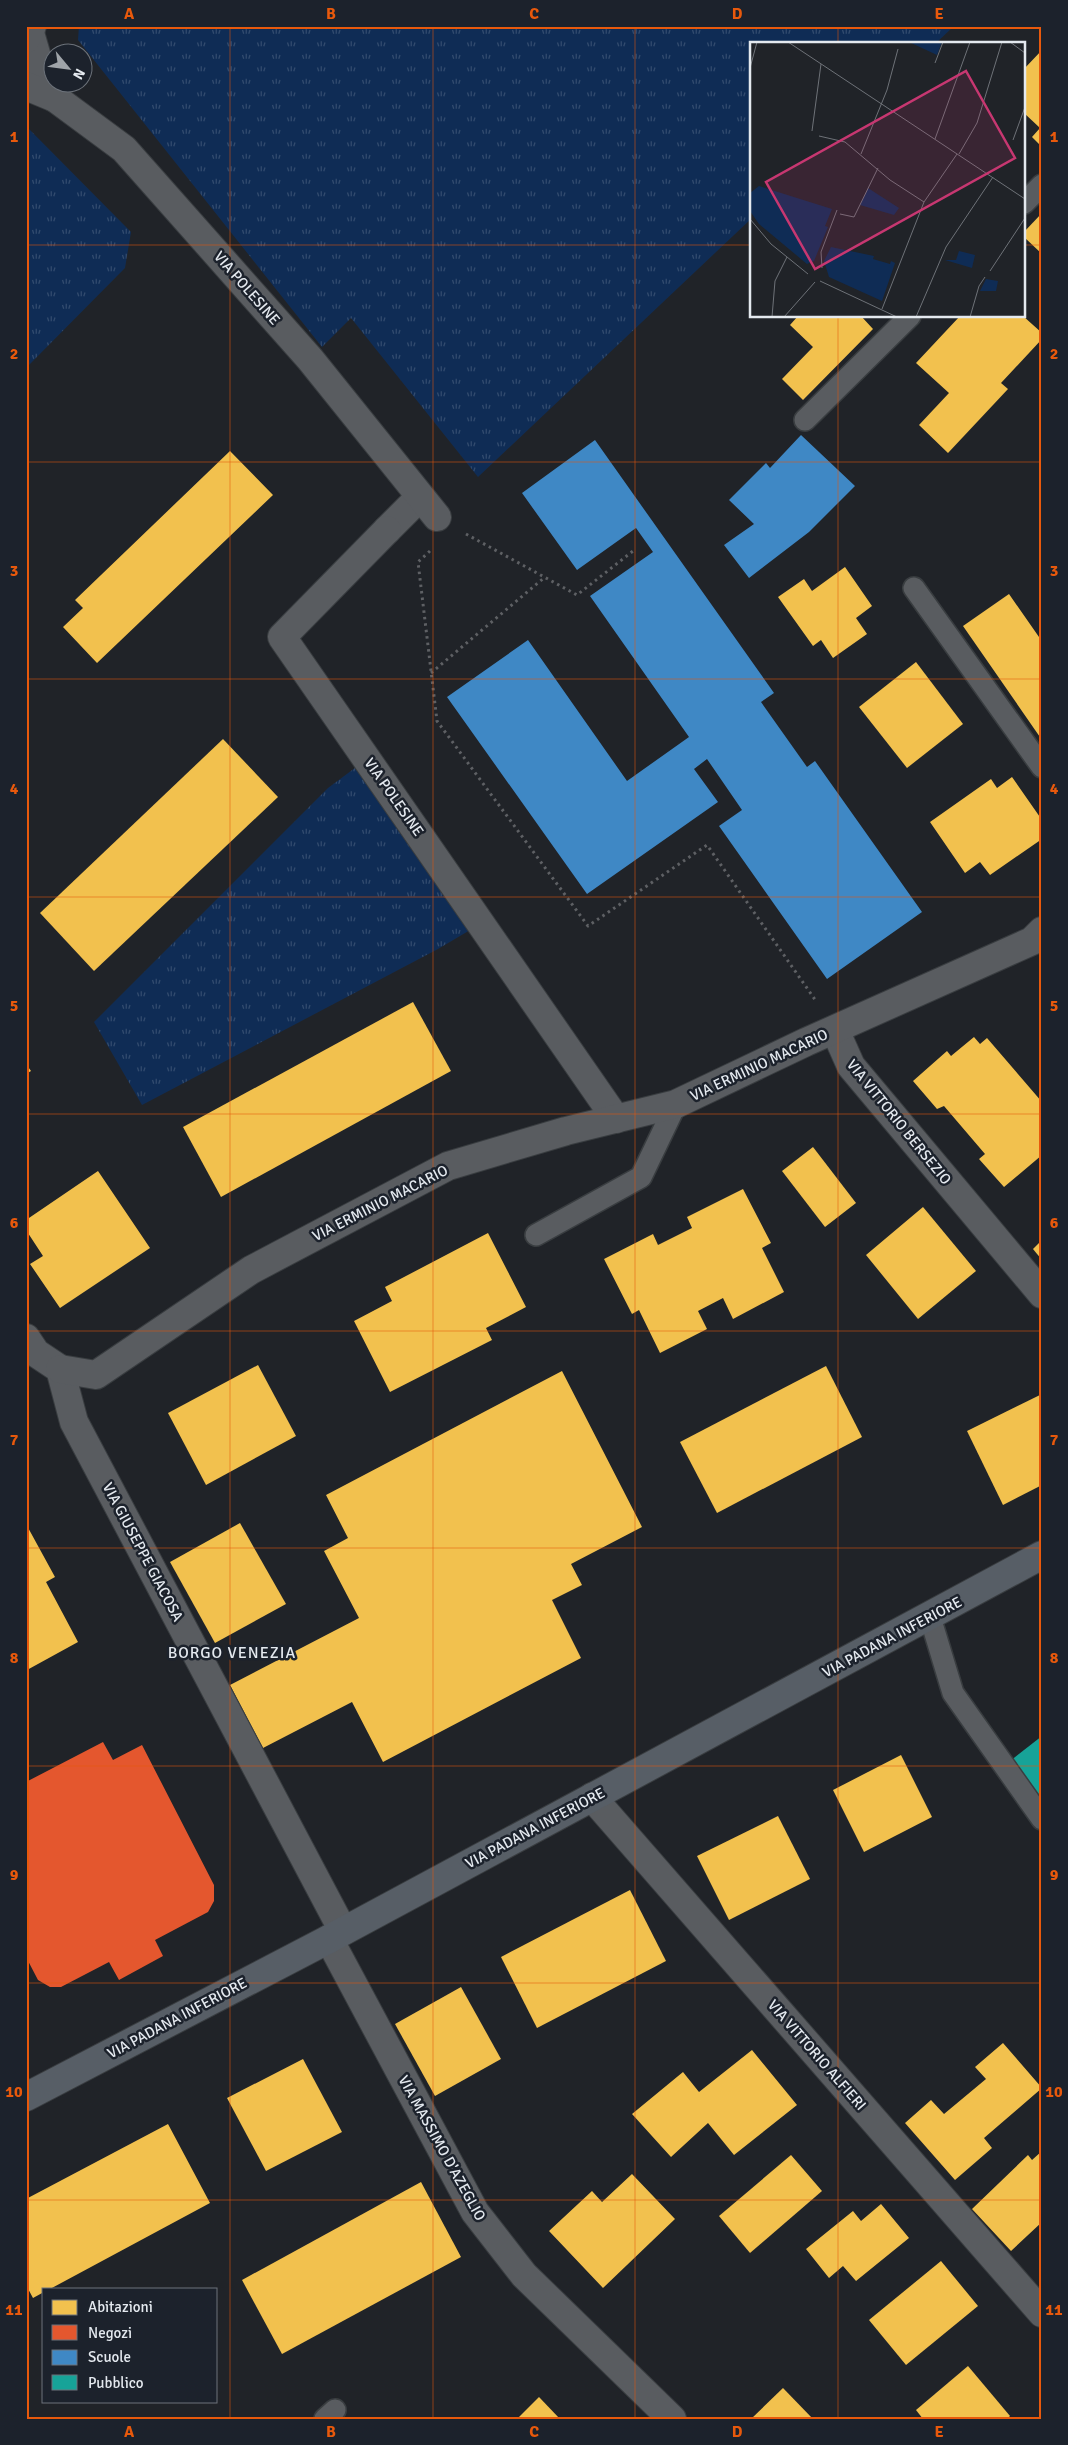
<svg xmlns="http://www.w3.org/2000/svg" width="1068" height="2445" font-family="Signika,sans-serif">
	<style>
		.grass { fill: url(#grass-tufts) }
		.homes { fill: #f2c14e }
		.shops { fill: #e4572e }
		.schools { fill: #3f88c5 }
		.public { fill: #17a398 }
		.lines { fill: none; stroke-linecap: round; stroke-linejoin: round }
		.service-casing { stroke: #393d40; stroke-width: 24 }
		.pedestrian-casing { stroke: #393d40; stroke-width: 30 }
		.minor-casing { stroke: #393d40; stroke-width: 30 }
		.tertiary-casing { stroke: #393d40; stroke-width: 30 }
		.primary-casing { stroke: #393d40; stroke-width: 30 }
		.path { stroke: #5e6064; stroke-width: 3; stroke-dasharray: 2.5 4; stroke-linecap: butt }
		.service { stroke: #595c60; stroke-width: 21 }
		.pedestrian { stroke: #595c60; stroke-width: 28 }
		.minor { stroke: #595c60; stroke-width: 28 }
		.tertiary { stroke: #595c60; stroke-width: 28 }
		.primary { stroke: #575e66; stroke-width: 28 }
		.grid { fill: none; stroke: #e8590c; stroke-width: 1; stroke-opacity: 0.55 }
		.labels { text-anchor: middle; stroke-width: 5; stroke-linejoin: round; paint-order: stroke }
		.street-label { font-size: 15px; fill: #e4e9ef; stroke: #1c222c }
		.neighbourhood-label { font-size: 16px; letter-spacing: 1px; fill: #e4e9ef; stroke: #1c222c }
		.inset-road { fill: none; stroke: #6e7278; stroke-width: 1 }
		.view { fill: #c73771; fill-opacity: 0.15; stroke: #c73771; stroke-width: 2.5 }
		.inset-edge { fill: none; stroke: #e4e9ef; stroke-width: 2.5 }
		.neatline { fill: none; stroke: #e8590c; stroke-width: 2 }
		.grid-label { font-size: 16px; text-anchor: middle; font-weight: bold; fill: #e8590c }
	</style>
	<defs>
		<pattern id="grass-tufts" width="24" height="20" patternUnits="userSpaceOnUse" patternTransform="scale(1.25)"><rect width="24" height="20" fill="#0f2c55"/><path d="M3 7l-1-3M5 7V3M7 7l1-3M15 17l-1-3M17 17v-4M19 17l1-3" fill="none" stroke="#324b6e"/></pattern>
	</defs>
	<rect width="100%" height="100%" fill="#202328"/>
	<!-- grass -->
	<g class="grass">
		<polygon points="79,26 954,26 935,44 752,44 752,218 478,477 351,318 322,347 78,40"/>
		<polygon points="26,126 131,232 125,268 26,368"/>
		<polygon points="367,759 482,923 438,949 142,1105 94,1022 328,788"/>
	</g>
	<!-- homes -->
	<g class="homes">
		<polygon points="1042,50 1042,147 1032,137 1040,128 1024,113 1024,69"/>
		<polygon points="1042,213 1042,254 1024,237 1024,232"/>
		<polygon points="798,316 861,316 873,329 803,400 782,379 813,347 790,325"/>
		<polygon points="960,316 1023,316 1042,333 1042,339 1001,383 1008,389 948,453 919,425 949,393 916,363"/>
		<polygon points="230,451 273,495 97,663 63,627 83,608 75,600"/>
		<polygon points="845,567 872,606 856,618 867,634 833,658 821,640 813,646 778,597 804,579 812,591"/>
		<polygon points="1009,594 1039,637 1042,635 1042,740 963,626"/>
		<polygon points="916,662 963,724 907,768 859,707"/>
		<polygon points="223,739 278,797 94,971 40,913"/>
		<polygon points="1012,777 1042,820 1042,839 990,875 980,862 965,873 930,822 991,779 997,788"/>
		<polygon points="413,1002 451,1071 221,1197 183,1127"/>
		<polygon points="974,1037 980,1044 987,1038 1042,1102 1042,1155 1004,1187 979,1159 985,1154 944,1106 937,1109 913,1081 947,1051 951,1056"/>
		<polygon points="26,1064 31,1071 26,1074"/>
		<polygon points="813,1147 856,1203 825,1227 782,1171"/>
		<polygon points="98,1171 150,1248 60,1308 30,1264 43,1256 26,1230 26,1220"/>
		<polygon points="743,1189 771,1243 762,1248 784,1292 733,1319 723,1298 698,1311 707,1329 660,1353 639,1310 632,1314 604,1259 653,1234 658,1245 692,1228 687,1217"/>
		<polygon points="923,1207 976,1271 918,1319 866,1255"/>
		<polygon points="488,1233 526,1307 486,1328 492,1340 390,1392 354,1321 392,1301 385,1287"/>
		<polygon points="1042,1240 1042,1260 1033,1249"/>
		<polygon points="258,1365 296,1436 206,1485 168,1413"/>
		<polygon points="826,1366 862,1437 717,1513 680,1442"/>
		<polygon points="562,1371 642,1527 571,1564 582,1585 552,1600 581,1658 383,1762 352,1702 263,1748 230,1685 359,1618 324,1551 348,1538 326,1495"/>
		<polygon points="1042,1394 1042,1485 1003,1505 967,1431"/>
		<polygon points="240,1523 286,1604 215,1643 170,1562"/>
		<polygon points="26,1524 55,1577 46,1582 78,1642 27,1670"/>
		<polygon points="901,1755 932,1817 864,1852 833,1790"/>
		<polygon points="778,1816 810,1879 729,1920 697,1856"/>
		<polygon points="630,1890 666,1961 537,2028 501,1957"/>
		<polygon points="461,1987 501,2059 435,2096 395,2024"/>
		<polygon points="1003,2043 1042,2088 984,2138 992,2148 955,2180 905,2123 931,2100 944,2114 986,2079 975,2067"/>
		<polygon points="752,2050 797,2105 734,2155 708,2123 671,2157 632,2114 683,2072 699,2092"/>
		<polygon points="303,2059 342,2132 266,2171 227,2098"/>
		<polygon points="168,2124 210,2203 50,2289 44,2289 44,2292 33,2298 26,2285 26,2199"/>
		<polygon points="1042,2151 1042,2222 1011,2251 972,2209 1028,2155 1032,2160"/>
		<polygon points="791,2155 822,2191 750,2253 719,2216"/>
		<polygon points="632,2174 675,2219 603,2288 549,2231 592,2191 602,2202"/>
		<polygon points="421,2182 461,2257 282,2354 242,2280"/>
		<polygon points="881,2204 909,2238 856,2281 843,2266 829,2278 806,2249 853,2211 861,2221"/>
		<polygon points="941,2261 978,2306 906,2365 869,2320"/>
		<polygon points="968,2366 1010,2416 1007,2419 923,2419 916,2410"/>
		<polygon points="783,2388 813,2419 751,2419"/>
		<polygon points="539,2397 560,2419 517,2419"/>
	</g>
	<!-- shops -->
	<polygon class="shops" points="103,1742 113,1760 142,1745 214,1885 214,1901 208,1912 155,1940 163,1956 119,1980 109,1962 61,1987 50,1987 38,1980 26,1957 26,1782"/>
	<!-- schools -->
	<g class="schools">
		<polygon points="801,435 855,486 809,532 749,578 724,545 754,524 729,500 766,463 770,468"/>
		<polygon points="595,440 774,693 761,702 807,767 815,761 922,912 827,979 719,826 742,810 707,759 694,769 718,802 587,894 447,697 528,640 627,781 689,737 590,596 653,552 636,528 577,570 522,493"/>
	</g>
	<!-- public -->
	<polygon class="public" points="1042,1736 1042,1802 1010,1761"/>
	<g class="lines">
		<defs>
			<g id="service">
				<polyline points="1024,203 1042,185"/>
				<polyline points="805,420 910,316"/>
				<polyline points="914,588 1042,767"/>
				<polyline points="536,1235 641,1177 676,1104"/>
				<polyline points="930,1617 953,1693 1042,1819"/>
				<polyline points="325,2419 335,2410"/>
			</g>
			<polyline id="pedestrian" points="387,530 420,497"/>
			<g id="minor">
				<polyline points="30,33 41,71 55,98"/>
				<polyline points="26,86 55,98 124,149 310,359 437,517"/>
				<polyline points="387,530 282,637 616,1119"/>
				<polyline points="835,1030 851,1066 1042,1294"/>
				<polyline points="26,1338 36,1353 60,1369 74,1422 343,1931"/>
				<polyline points="60,1369 96,1375 251,1270 448,1166 566,1131 676,1104 806,1042 1032,941 1042,931"/>
				<polyline points="592,1797 1042,2313"/>
				<polyline points="329,1939 475,2212 524,2275 672,2419"/>
			</g>
			<polyline id="tertiary" points="26,39 32,26"/>
			<polyline id="primary" points="26,2097 329,1939 1042,1555"/>
		</defs>
		<!-- service casing -->
		<use href="#service" class="service-casing"/>
		<!-- pedestrian casing -->
		<use href="#pedestrian" class="pedestrian-casing"/>
		<!-- minor casing -->
		<use href="#minor" class="minor-casing"/>
		<!-- tertiary casing -->
		<use href="#tertiary" class="tertiary-casing"/>
		<!-- primary casing -->
		<use href="#primary" class="primary-casing"/>
		<!-- path -->
		<g class="path">
			<polyline points="466,534 577,595 633,551"/>
			<polyline points="430,551 418,562 437,721 588,926 707,845 816,1001"/>
			<polyline points="431,673 545,577"/>
		</g>
		<!-- service -->
		<use href="#service" class="service"/>
		<!-- pedestrian -->
		<use href="#pedestrian" class="pedestrian"/>
		<!-- minor -->
		<use href="#minor" class="minor"/>
		<!-- tertiary -->
		<use href="#tertiary" class="tertiary"/>
		<!-- primary -->
		<use href="#primary" class="primary"/>
	</g>
	<!-- grid -->
	<path class="grid" d="M230 26V2419M433 26V2419M635 26V2419M838 26V44M26 245H752M1024 245H1042M838 316V2419M26 462H1042M26 679H1042M26 897H1042M26 1114H1042M26 1331H1042M26 1548H1042M26 1766H1042M26 1983H1042M26 2200H1042"/>
	<g class="labels">
		<!-- street labels -->
		<g class="street-label">
			<text transform="translate(247 288) rotate(49)" y="5">VIA POLESINE</text>
			<text transform="translate(394 797) rotate(55)" y="5">VIA POLESINE</text>
			<text transform="translate(759 1065) rotate(-25)" y="5">VIA ERMINIO MACARIO</text>
			<text transform="translate(899 1122) rotate(51)" y="5">VIA VITTORIO BERSEZIO</text>
			<text transform="translate(380 1203) rotate(-27)" y="5">VIA ERMINIO MACARIO</text>
			<text transform="translate(143 1552) rotate(62)" y="5">VIA GIUSEPPE GIACOSA</text>
			<text transform="translate(892 1637) rotate(-28)" y="5">VIA PADANA INFERIORE</text>
			<text transform="translate(535 1828) rotate(-28)" y="5">VIA PADANA INFERIORE</text>
			<text transform="translate(177 2018) rotate(-28)" y="5">VIA PADANA INFERIORE</text>
			<text transform="translate(817 2055) rotate(49)" y="5">VIA VITTORIO ALFIERI</text>
			<text transform="translate(442 2148) rotate(61)" y="5">VIA MASSIMO D'AZEGLIO</text>
		</g>
		<!-- neighbourhood labels -->
		<g class="neighbourhood-label">
			<text x="232" y="1658">BORGO VENEZIA</text>
		</g>
	</g>
	<!-- overview -->
	<g transform="translate(750 42)">
		<rect width="275" height="275" fill="#202328"/>
		<path d="M9 144 82 167 75 184 78 185 64 219 57 222 9 182 0 169V151ZM118 146 149 166 144 173 110 163ZM81 205 124 214 123 217 140 222 141 219 145 221 132 259 79 235 74 219ZM209 209 225 213 222 226 195 218H206ZM236 237 248 239 246 249H230Z" fill="#0f2c55"/>
		<path d="M159 0H192L187 13Z" fill="#0f2c55"/>
		<path class="inset-road" d="M38 0 275 157M260 0 275 11M185 21 193 0M0 26 7 0M62 89 71 22M69 94 95 100 140 138 174 160M185 97 220 0M263 98 275 65M111 112 137 48 148 7M209 112 227 81 252 0M90 172 104 175 128 126M0 177 21 202 58 232M72 226 71 210 87 168M240 229 275 176M70 239 147 275M132 267 174 160 207 112M22 275 25 239 37 215M34 275 65 240M166 275 196 205 243 135M220 275 229 244 235 235"/>
		<path class="view" d="M216 29 265 116 65 227 16 140Z"/>
		<rect width="275" height="275" class="inset-edge"/>
	</g>
	<!-- border -->
	<rect width="1068" height="2445" fill="none" stroke="#1c222c" stroke-width="55"/>
	<!-- legend -->
	<rect x="42" y="2288" width="175" height="115" fill="#1c222c" stroke="#6c727a"/>
	<rect x="52" y="2300" width="25" height="15" fill="#f2c14e" stroke="#6c727a"/>
	<text x="88" y="2312" font-size="15" fill="#e4e9ef">Abitazioni</text>
	<rect x="52" y="2325" width="25" height="15" fill="#e4572e" stroke="#6c727a"/>
	<text x="88" y="2338" font-size="15" fill="#e4e9ef">Negozi</text>
	<rect x="52" y="2350" width="25" height="15" fill="#3f88c5" stroke="#6c727a"/>
	<text x="88" y="2362" font-size="15" fill="#e4e9ef">Scuole</text>
	<rect x="52" y="2375" width="25" height="15" fill="#17a398" stroke="#6c727a"/>
	<text x="88" y="2388" font-size="15" fill="#e4e9ef">Pubblico</text>
	<!-- north arrow -->
	<g transform="translate(68 68) rotate(119)"><circle r="24" fill="#1c222c" stroke="#6c727a"/>
	<path d="M0-4L9 19L0 12L-9 19Z" fill="#9fa4a9"/>
	<text y="-8" font-size="14" font-weight="bold" text-anchor="middle" fill="#e4e9ef">N</text>
	</g>
	<rect x="28" y="28" width="1012" height="2390" class="neatline"/>
	<g class="grid-label">
		<text x="129" y="19">A</text>
		<text x="331" y="19">B</text>
		<text x="534" y="19">C</text>
		<text x="737" y="19">D</text>
		<text x="939" y="19">E</text>
		<text x="14" y="142">1</text>
		<text x="1054" y="142">1</text>
		<text x="14" y="359">2</text>
		<text x="1054" y="359">2</text>
		<text x="14" y="576">3</text>
		<text x="1054" y="576">3</text>
		<text x="14" y="794">4</text>
		<text x="1054" y="794">4</text>
		<text x="14" y="1011">5</text>
		<text x="1054" y="1011">5</text>
		<text x="14" y="1228">6</text>
		<text x="1054" y="1228">6</text>
		<text x="14" y="1445">7</text>
		<text x="1054" y="1445">7</text>
		<text x="14" y="1663">8</text>
		<text x="1054" y="1663">8</text>
		<text x="14" y="1880">9</text>
		<text x="1054" y="1880">9</text>
		<text x="14" y="2097">10</text>
		<text x="1054" y="2097">10</text>
		<text x="14" y="2315">11</text>
		<text x="1054" y="2315">11</text>
		<text x="129" y="2437">A</text>
		<text x="331" y="2437">B</text>
		<text x="534" y="2437">C</text>
		<text x="737" y="2437">D</text>
		<text x="939" y="2437">E</text>
	</g>
</svg>
